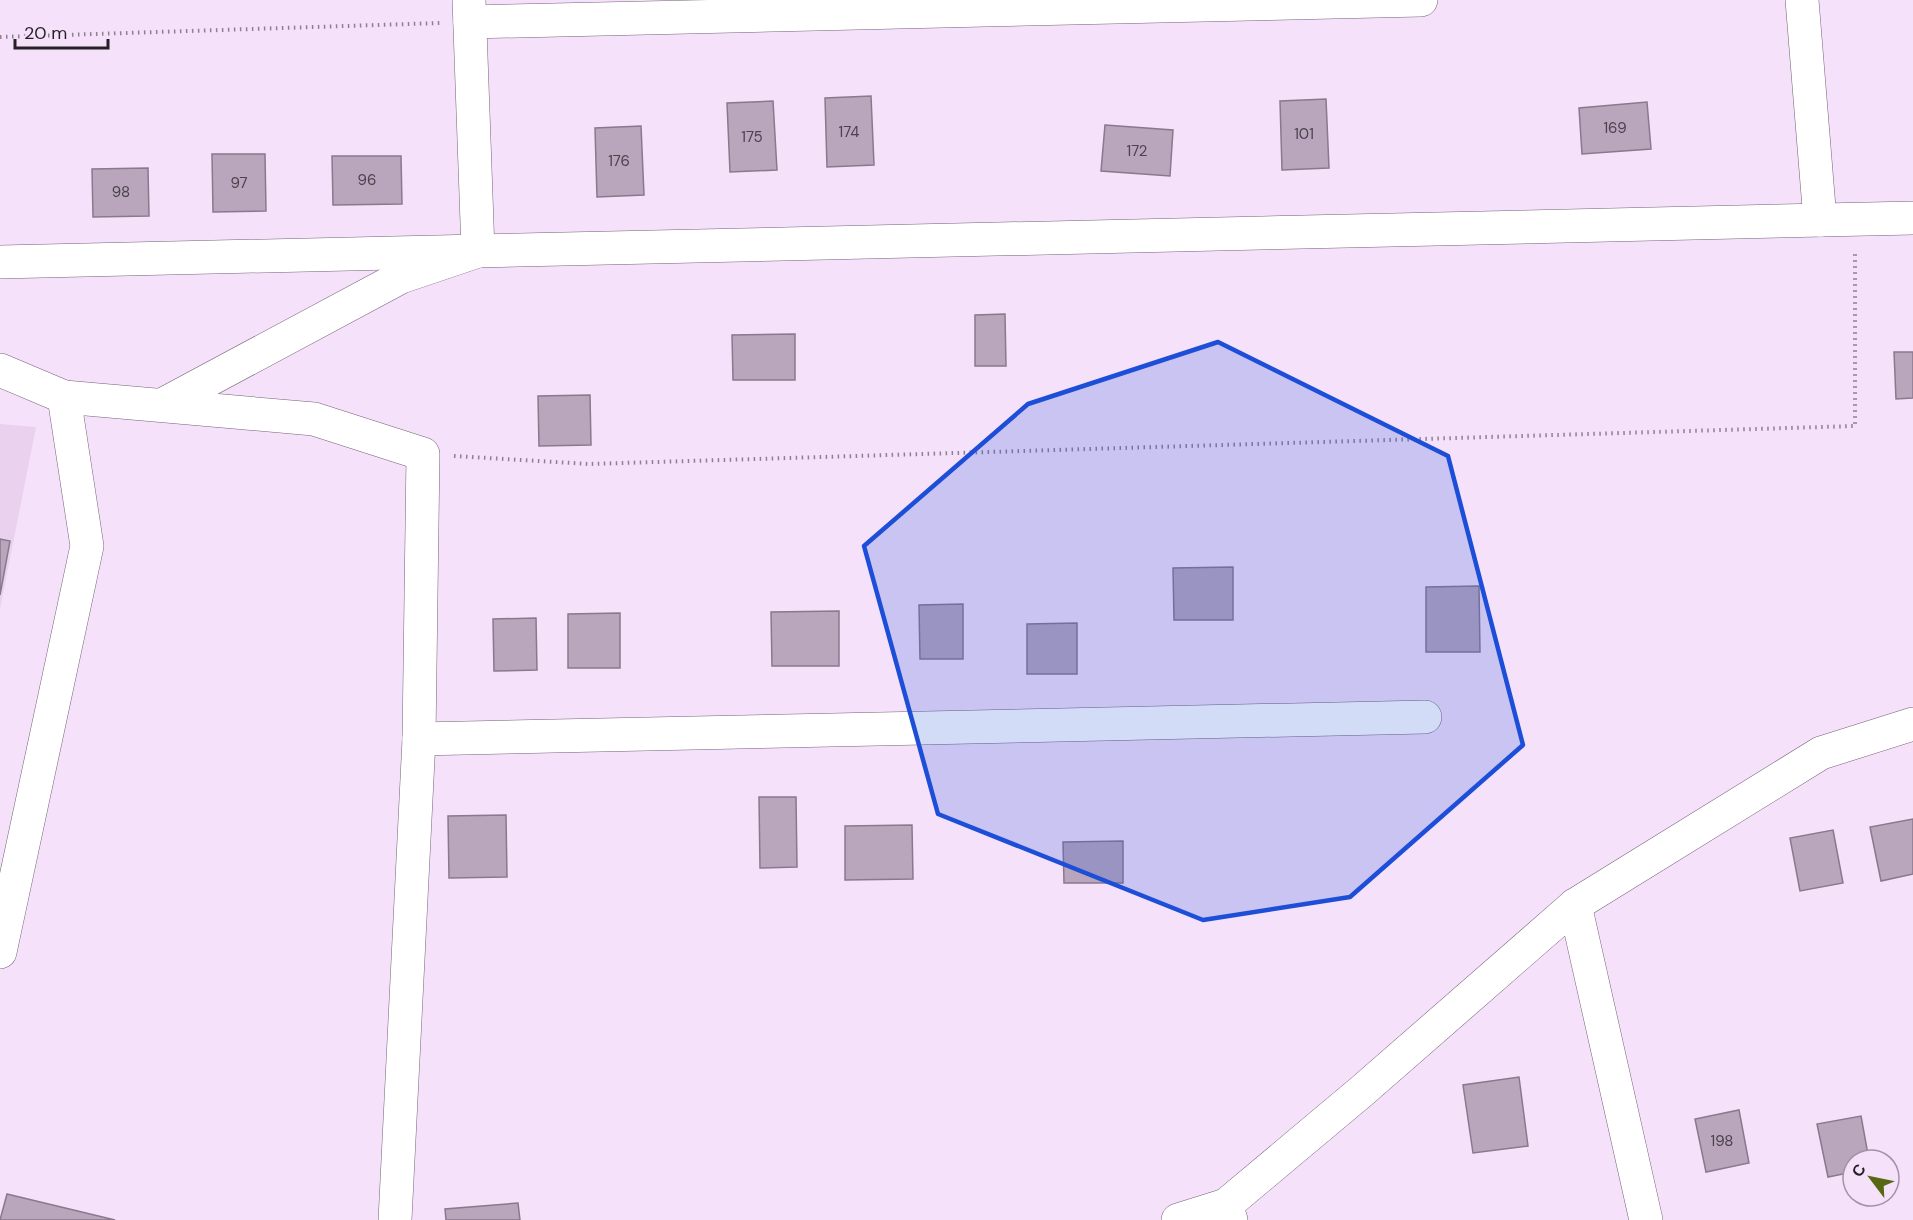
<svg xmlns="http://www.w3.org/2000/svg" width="1913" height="1220" font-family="'DM Sans',sans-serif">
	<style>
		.built { fill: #ead1ee }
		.building { fill: #b9a6bd; stroke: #8a788d; stroke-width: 1.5 }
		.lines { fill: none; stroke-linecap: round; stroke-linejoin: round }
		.minor-casing { stroke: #756378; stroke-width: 34 }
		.path { stroke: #8e8091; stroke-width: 4; stroke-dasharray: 1.5 4.5; stroke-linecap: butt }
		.minor { stroke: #fff; stroke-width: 33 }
		.marked { fill: #1d4ed8; fill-opacity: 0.2; stroke: #1d4ed8; stroke-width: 4.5; stroke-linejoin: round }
		.labels { text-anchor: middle; stroke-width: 6; stroke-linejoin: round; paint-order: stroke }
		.number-label { font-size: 15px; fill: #4c414d }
	</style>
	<rect width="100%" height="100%" fill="#f5e1f9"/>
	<!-- built -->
	<polygon class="built" points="0,424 36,427 0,609"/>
	<!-- building -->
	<g class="building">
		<polygon points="871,96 874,165 827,167 825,98"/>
		<polygon points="1326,99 1329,168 1282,170 1280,101"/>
		<polygon points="773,101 777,170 730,172 727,103"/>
		<polygon points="1647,102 1651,149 1582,154 1579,108"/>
		<polygon points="1105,125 1173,130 1170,176 1101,171"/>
		<polygon points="641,126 644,195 597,197 595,128"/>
		<polygon points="212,154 265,154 266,211 213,212"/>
		<polygon points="332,156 401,156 402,204 333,205"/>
		<polygon points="148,168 149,216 93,217 92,169"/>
		<polygon points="1005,314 1006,366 975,366 975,315"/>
		<polygon points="795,334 795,380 733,380 732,335"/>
		<polygon points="1894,352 1913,352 1913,398 1896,399"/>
		<polygon points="590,395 591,445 539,446 538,396"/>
		<polygon points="0,539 10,541 0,595"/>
		<polygon points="1233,567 1233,620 1174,620 1173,568"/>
		<polygon points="1479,586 1480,652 1426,652 1426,587"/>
		<polygon points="963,604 963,659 920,659 919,605"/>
		<polygon points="839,611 839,666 772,666 771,612"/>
		<polygon points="620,613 620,668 568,668 568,614"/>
		<polygon points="536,618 537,670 494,671 493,619"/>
		<polygon points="1077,623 1077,674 1027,674 1027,624"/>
		<polygon points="759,797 796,797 797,867 760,868"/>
		<polygon points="506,815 507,877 449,878 448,816"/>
		<polygon points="1913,819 1913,874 1881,881 1870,827"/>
		<polygon points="912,825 913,879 845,880 845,826"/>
		<polygon points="1833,830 1843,883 1800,891 1790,838"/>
		<polygon points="1123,841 1123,883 1064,883 1063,842"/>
		<polygon points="1519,1077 1528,1146 1473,1153 1463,1085"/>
		<polygon points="1739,1110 1749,1163 1706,1172 1695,1119"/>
		<polygon points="1861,1116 1869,1160 1853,1160 1853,1172 1828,1177 1817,1124"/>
		<polygon points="7,1194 115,1220 0,1220"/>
		<polygon points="518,1203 520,1220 446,1220 445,1209"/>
	</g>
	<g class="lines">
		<defs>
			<g id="minor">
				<polyline points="1802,0 1820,220"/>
				<polyline points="470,22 1421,0"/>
				<polyline points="0,262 1913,218"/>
				<polyline points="0,370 64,397"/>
				<polyline points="162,405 401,277 478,251 469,0"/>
				<polyline points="419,739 1425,717"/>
				<polyline points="1575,905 1646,1220"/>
				<polyline points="0,952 87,546 64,397 314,419 423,454 419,739 395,1220"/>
				<polyline points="1226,1205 1362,1091 1575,905 1821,753 1913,724"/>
				<polyline points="1178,1220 1226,1205 1231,1220"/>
			</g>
		</defs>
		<!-- minor casing -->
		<use href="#minor" class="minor-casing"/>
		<!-- path -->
		<g class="path">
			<polyline points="0,37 440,23"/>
			<polyline points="454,456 589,464 1855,426 1855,251"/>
		</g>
		<!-- minor -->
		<use href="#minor" class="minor"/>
	</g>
	<!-- marked area -->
	<path class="marked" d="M1218 342 1448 456 1523 745 1350 897 1203 920 938 814 864 546 1028 404Z"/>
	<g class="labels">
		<!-- number labels -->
		<g class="number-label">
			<text x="1615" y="133">169</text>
			<text x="849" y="137">174</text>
			<text x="1304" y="139">101</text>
			<text x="752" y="142">175</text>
			<text x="1137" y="156">172</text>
			<text x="619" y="166">176</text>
			<text x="367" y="185">96</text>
			<text x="239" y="188">97</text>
			<text x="121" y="197">98</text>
			<text x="1722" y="1146">198</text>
		</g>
	</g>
	<!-- north arrow -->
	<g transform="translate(1871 1178) rotate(302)"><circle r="28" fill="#f5e1f9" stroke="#a393a5" stroke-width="1.5"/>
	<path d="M0-4.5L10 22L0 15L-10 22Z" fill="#576812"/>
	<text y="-9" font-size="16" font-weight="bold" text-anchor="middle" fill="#271f28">С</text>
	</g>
	<!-- scale -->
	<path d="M15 39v9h93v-9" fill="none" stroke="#271f28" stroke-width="3"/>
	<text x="24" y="39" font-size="18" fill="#271f28" stroke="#f5e1f9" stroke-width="4.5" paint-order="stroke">20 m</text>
</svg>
